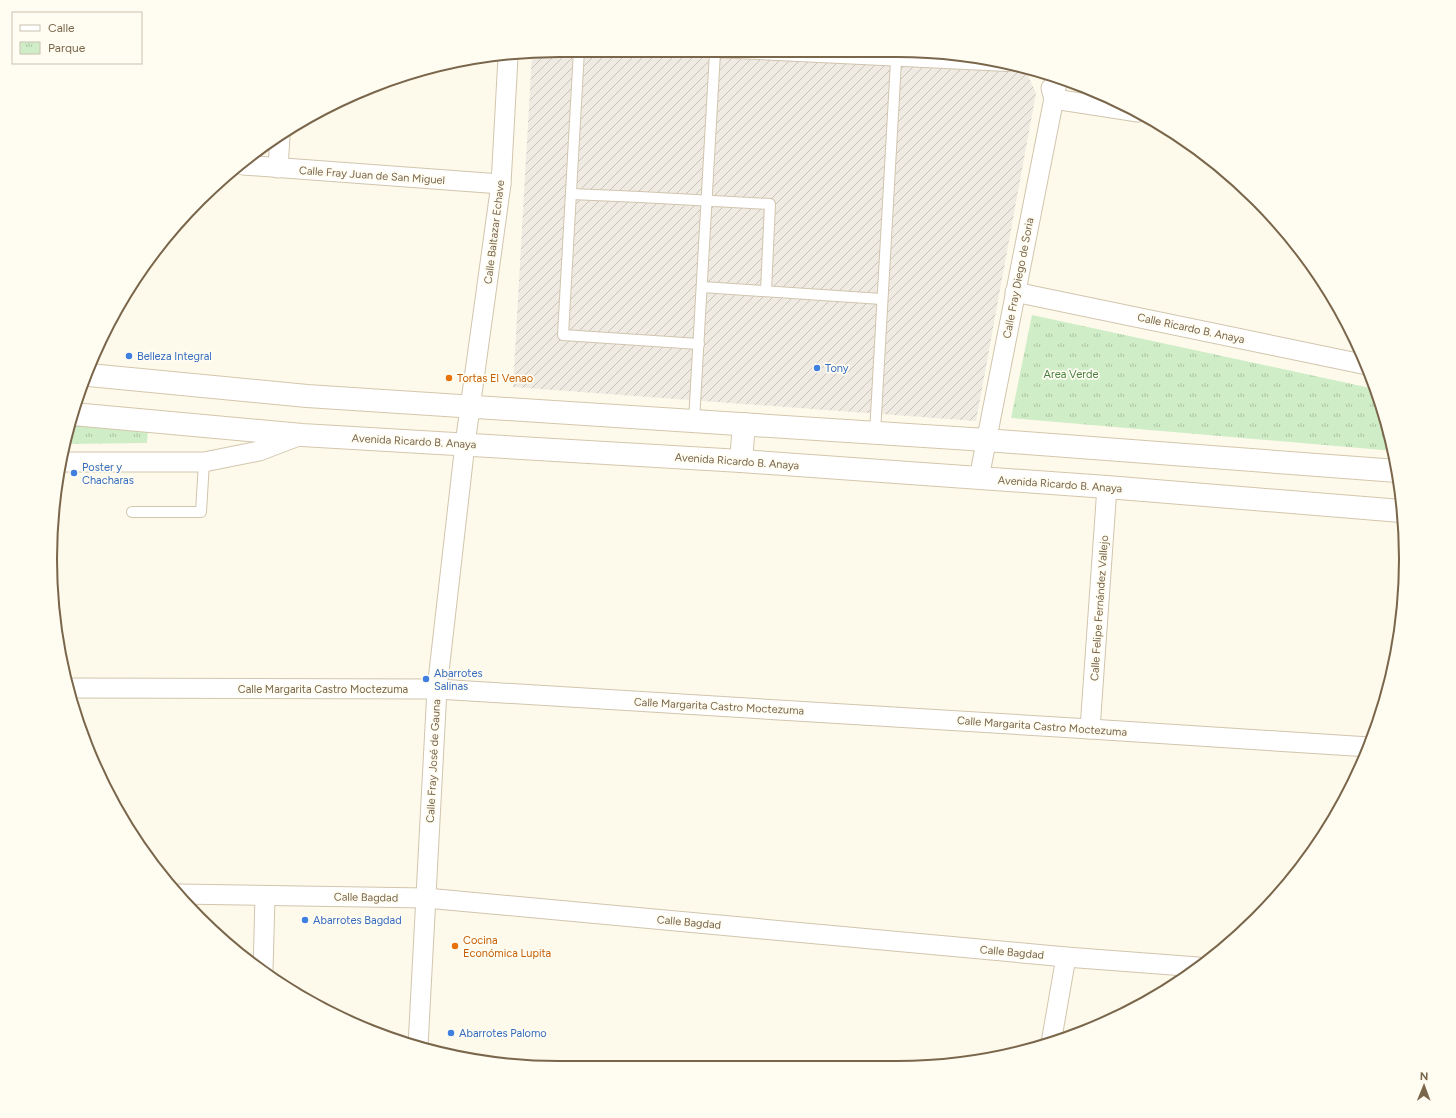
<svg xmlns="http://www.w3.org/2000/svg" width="1456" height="1118" font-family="Figtree,sans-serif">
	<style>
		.industrial { fill: url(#industrial-furrows) }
		.park { fill: url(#park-tufts) }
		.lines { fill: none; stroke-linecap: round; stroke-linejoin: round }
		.service-casing { stroke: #d1c5ae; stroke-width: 12 }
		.minor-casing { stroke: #d1c5ae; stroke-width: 21 }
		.secondary-casing { stroke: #d4c6ac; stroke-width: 24 }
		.service { stroke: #fff; stroke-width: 10 }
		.minor { stroke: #fff; stroke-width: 19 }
		.secondary { stroke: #fff; stroke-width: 22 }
		.shop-dot { fill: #3f7fe0; stroke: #fffdf2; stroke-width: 1.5 }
		.food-dot { fill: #e8710a; stroke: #fffdf2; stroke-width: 1.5 }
		.labels { text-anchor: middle; stroke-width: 3.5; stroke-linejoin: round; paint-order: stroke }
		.street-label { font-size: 11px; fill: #7a664b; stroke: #fffdf2 }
		.shop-label { font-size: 11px; fill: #366cbe; stroke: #fffdf2; text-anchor: start }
		.park-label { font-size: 11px; fill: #488142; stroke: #fffdf2 }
		.food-label { font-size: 11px; fill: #c56008; stroke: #fffdf2; text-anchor: start }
		.rim { fill: none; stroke: #7a664b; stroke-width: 2 }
	</style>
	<defs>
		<pattern id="industrial-furrows" width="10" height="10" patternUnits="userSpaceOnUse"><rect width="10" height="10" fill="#efebe3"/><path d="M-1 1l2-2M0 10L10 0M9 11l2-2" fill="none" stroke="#c7c2ba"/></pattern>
		<pattern id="park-tufts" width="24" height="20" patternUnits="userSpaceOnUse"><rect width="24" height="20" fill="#cfedc7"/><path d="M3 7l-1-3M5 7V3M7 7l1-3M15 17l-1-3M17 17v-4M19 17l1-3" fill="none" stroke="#adc4a4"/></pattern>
	</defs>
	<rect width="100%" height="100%" fill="#fdfaeb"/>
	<!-- industrial -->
	<polygon class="industrial" points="559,50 930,51 1024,67 1036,93 976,421 513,387 532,54"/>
	<!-- park -->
	<g class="park">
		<polygon points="1032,315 1375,389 1394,451 1011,418"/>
		<polygon points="69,423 148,428 147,443 65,444 67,427"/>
	</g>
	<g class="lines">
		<defs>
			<g id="service">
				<polyline points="579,50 563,335 699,344"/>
				<polyline points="680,50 715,52"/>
				<polyline points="571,194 640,197 770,204 766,291"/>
				<polyline points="702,287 882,299"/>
				<polyline points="694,421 715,52 1008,66 1011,64"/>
				<polyline points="875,433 896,61"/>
				<polyline points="132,512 201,512 204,462"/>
			</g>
			<g id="minor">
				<polyline points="1051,88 1054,99 1138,112"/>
				<polyline points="243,165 501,184"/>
				<polyline points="278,168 280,137"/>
				<polyline points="1015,292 1367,365"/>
				<polyline points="63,462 204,462 259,451 301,435"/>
				<polyline points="979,478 1058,78"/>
				<polyline points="68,688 437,689 1090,729 1369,747"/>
				<polyline points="1090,729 1107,487"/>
				<polyline points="179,894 426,898 1066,957 1198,967"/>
				<polyline points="263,971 265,896"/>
				<polyline points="1051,1043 1066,957"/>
				<polyline points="418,1046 437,689 465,444 501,184 508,57"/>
			</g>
			<g id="secondary">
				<polyline points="89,375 307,396 986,440 1397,471"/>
				<polyline points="73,414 302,435 741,461 1107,487 1401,511"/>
				<polyline points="741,461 744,424"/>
			</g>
		</defs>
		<!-- service casing -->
		<use href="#service" class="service-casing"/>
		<!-- minor casing -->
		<use href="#minor" class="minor-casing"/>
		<!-- secondary casing -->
		<use href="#secondary" class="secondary-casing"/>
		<!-- service -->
		<use href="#service" class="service"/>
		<!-- minor -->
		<use href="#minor" class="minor"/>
		<!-- secondary -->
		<use href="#secondary" class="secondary"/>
	</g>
	<!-- markers -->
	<g class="shop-dot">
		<circle cx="129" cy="356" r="4"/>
		<circle cx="817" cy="368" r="4"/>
		<circle cx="74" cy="473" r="4"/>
		<circle cx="426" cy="679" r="4"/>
		<circle cx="305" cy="920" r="4"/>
		<circle cx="451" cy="1033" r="4"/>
	</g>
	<g class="food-dot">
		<circle cx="449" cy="378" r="4"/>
		<circle cx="455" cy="946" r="4"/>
	</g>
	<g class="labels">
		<!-- street labels -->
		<g class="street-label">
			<text transform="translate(372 175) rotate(4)" y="4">Calle Fray Juan de San Miguel</text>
			<text transform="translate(494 232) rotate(-83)" y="4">Calle Baltazar Echave</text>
			<text transform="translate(1018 278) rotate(-79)" y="4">Calle Fray Diego de Soria</text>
			<text transform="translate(1191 328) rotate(12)" y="4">Calle Ricardo B. Anaya</text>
			<text transform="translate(414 441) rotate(3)" y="4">Avenida Ricardo B. Anaya</text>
			<text transform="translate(737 461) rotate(4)" y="4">Avenida Ricardo B. Anaya</text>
			<text transform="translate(1060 484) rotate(4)" y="4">Avenida Ricardo B. Anaya</text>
			<text transform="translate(1099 608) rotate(-86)" y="4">Calle Felipe Fernández Vallejo</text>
			<text x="323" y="693">Calle Margarita Castro Moctezuma</text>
			<text transform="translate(719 706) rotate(3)" y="4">Calle Margarita Castro Moctezuma</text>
			<text transform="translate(1042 726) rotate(4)" y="4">Calle Margarita Castro Moctezuma</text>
			<text transform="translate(433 761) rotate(-87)" y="4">Calle Fray José de Gauna</text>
			<text transform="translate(366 897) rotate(1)" y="4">Calle Bagdad</text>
			<text transform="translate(689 922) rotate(5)" y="4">Calle Bagdad</text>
			<text transform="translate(1012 952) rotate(5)" y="4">Calle Bagdad</text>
		</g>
		<!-- shop labels -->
		<g class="shop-label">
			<text x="137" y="360">Belleza Integral</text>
			<text x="825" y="372">Tony</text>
			<text x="82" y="471">Poster y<tspan x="82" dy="13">Chacharas</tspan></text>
			<text x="434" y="677">Abarrotes<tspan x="434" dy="13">Salinas</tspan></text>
			<text x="313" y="924">Abarrotes Bagdad</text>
			<text x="459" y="1037">Abarrotes Palomo</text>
		</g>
		<!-- park labels -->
		<g class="park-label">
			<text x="1071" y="378">Area Verde</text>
		</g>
		<!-- food labels -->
		<g class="food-label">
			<text x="457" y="382">Tortas El Venao</text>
			<text x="463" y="944">Cocina<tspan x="463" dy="13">Económica Lupita</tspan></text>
		</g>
	</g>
	<!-- crop -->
	<path d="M0 0H1456V1118H0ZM559 57H897A502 502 0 0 1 1399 559V559A502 502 0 0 1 897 1061H559A502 502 0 0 1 57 559V559A502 502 0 0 1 559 57Z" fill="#fffdf2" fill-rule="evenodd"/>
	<path class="rim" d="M559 57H897A502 502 0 0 1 1399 559V559A502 502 0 0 1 897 1061H559A502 502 0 0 1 57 559V559A502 502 0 0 1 559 57Z"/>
	<!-- legend -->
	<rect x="12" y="12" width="130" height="52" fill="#fffdf2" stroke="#cac1af"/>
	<rect x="20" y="25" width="20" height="6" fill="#ffffff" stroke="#cac1af"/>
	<text x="48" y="32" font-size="12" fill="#7a664b">Calle</text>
	<rect x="20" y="42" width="20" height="12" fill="url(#park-tufts)" stroke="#cac1af"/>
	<text x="48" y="52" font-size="12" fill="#7a664b">Parque</text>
	<!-- north arrow -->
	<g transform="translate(1424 1086) rotate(1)" stroke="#fffdf2" stroke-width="3" paint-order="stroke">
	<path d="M0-3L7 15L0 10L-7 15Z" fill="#7a664b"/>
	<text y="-6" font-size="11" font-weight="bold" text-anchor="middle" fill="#7a664b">N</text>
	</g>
</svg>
